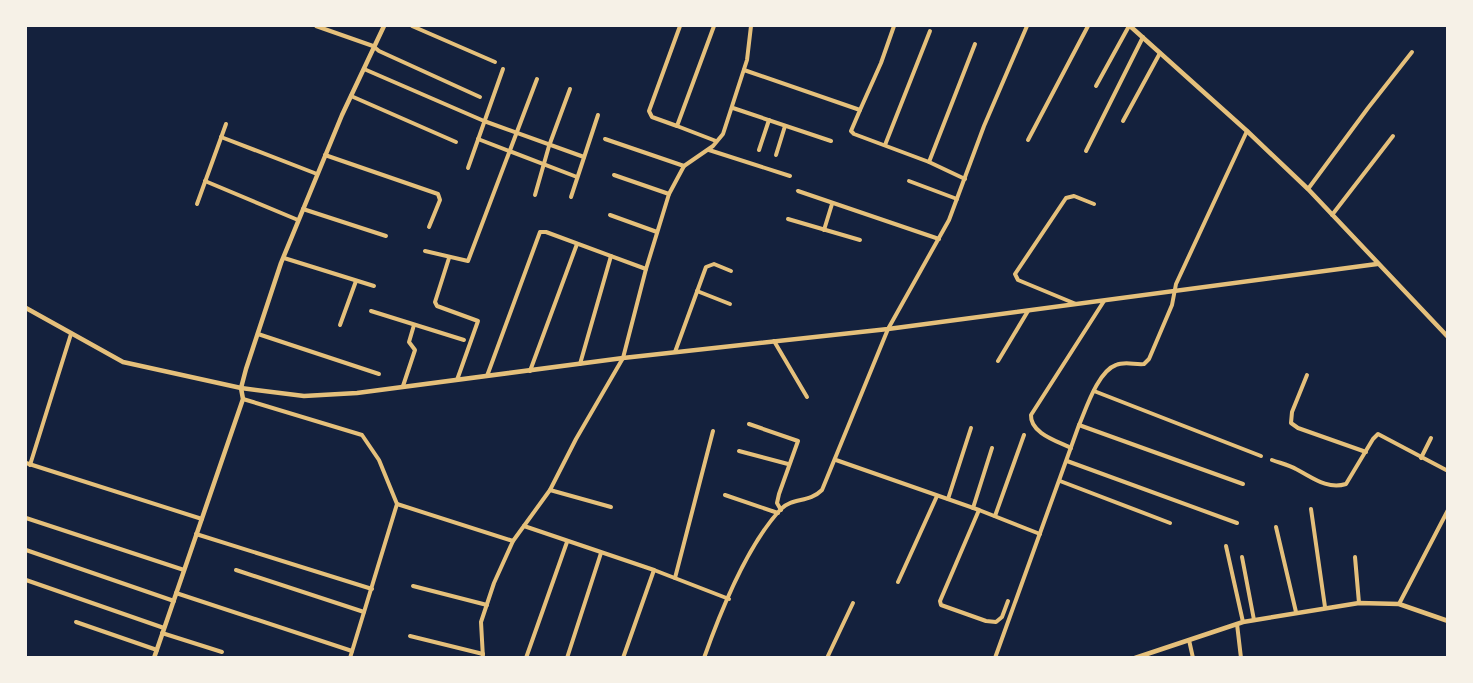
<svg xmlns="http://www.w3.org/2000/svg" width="1473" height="683" font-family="'PT Sans Narrow',sans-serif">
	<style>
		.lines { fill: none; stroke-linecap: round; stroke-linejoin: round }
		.minor { stroke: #e5c07b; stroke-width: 4 }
		.tertiary { stroke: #e5c07b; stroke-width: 4.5 }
	</style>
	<rect width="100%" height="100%" fill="#14213d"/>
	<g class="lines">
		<!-- minor -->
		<g class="minor">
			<polyline points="316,26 373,46 379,51 480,97"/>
			<polyline points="412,26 495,62"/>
			<polyline points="714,26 677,126 716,141"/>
			<polyline points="364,69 484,121 584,157"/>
			<polyline points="744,70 860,110 851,131 854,134 929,162 965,179"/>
			<polyline points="1096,86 1129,26"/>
			<polyline points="351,96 456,142"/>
			<polyline points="733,108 831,141"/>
			<polyline points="860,110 881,63 894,26"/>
			<polyline points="1123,121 1160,53"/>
			<polyline points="677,126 652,117 649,111 680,26"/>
			<polyline points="221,137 317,174"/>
			<polyline points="478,139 577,177"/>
			<polyline points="605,139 684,166"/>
			<polyline points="1028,140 1088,26"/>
			<polyline points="885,145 930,31"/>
			<polyline points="709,150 790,176"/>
			<polyline points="759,150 769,120"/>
			<polyline points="1086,151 1143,37"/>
			<polyline points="325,155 438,194 440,200 429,227"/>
			<polyline points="776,155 785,126"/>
			<polyline points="929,162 975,44"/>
			<polyline points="468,168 503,69"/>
			<polyline points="614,175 669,194"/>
			<polyline points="205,181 298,220"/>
			<polyline points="909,181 957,199"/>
			<polyline points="1308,189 1368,108 1412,52"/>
			<polyline points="798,191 939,239"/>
			<polyline points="535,195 549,146 570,89"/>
			<polyline points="571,197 598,115"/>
			<polyline points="197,204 226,124"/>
			<polyline points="303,209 386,236"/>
			<polyline points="610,215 657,232"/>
			<polyline points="1332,215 1393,136"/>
			<polyline points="788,219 860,240"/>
			<polyline points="824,230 832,204"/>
			<polyline points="425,251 468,261 537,79"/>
			<polyline points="284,258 374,286"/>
			<polyline points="449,258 435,302 437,306 478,321 457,380"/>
			<polyline points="697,291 730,304"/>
			<polyline points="1076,304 1018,280 1015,274 1066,198 1074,196 1094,204"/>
			<polyline points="371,311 464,340"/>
			<polyline points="340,325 356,281"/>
			<polyline points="258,334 379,374"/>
			<polyline points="774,341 807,397"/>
			<polyline points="675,352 706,267 714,264 731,271"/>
			<polyline points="998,361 1028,311"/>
			<polyline points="580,364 611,256"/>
			<polyline points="530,371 577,244"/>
			<polyline points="1307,375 1292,412 1291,423 1298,428 1366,452"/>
			<polyline points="487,376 540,232 546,232 646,269"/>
			<polyline points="403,386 415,350 409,342 414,325"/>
			<polyline points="1094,391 1261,456"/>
			<polyline points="243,399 362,435 379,460 397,504 350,658"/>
			<polyline points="749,424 798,441 779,494 777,503 781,510"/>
			<polyline points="1079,425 1243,484"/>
			<path d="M1071 448C1057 441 1030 433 1031 415L1104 301"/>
			<polyline points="739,451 788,464"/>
			<polyline points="1421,458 1431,438"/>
			<polyline points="836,460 979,510 1040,534"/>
			<path d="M1272 460C1280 463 1289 465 1296 469 1312 477 1327 490 1346 484L1373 439 1378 434 1448 471"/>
			<polyline points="1067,461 1237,523"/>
			<polyline points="26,463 202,519"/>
			<polyline points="30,465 71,334"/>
			<polyline points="1060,481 1170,523"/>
			<polyline points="550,490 611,507"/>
			<polyline points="725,495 778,513"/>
			<polyline points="948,499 971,428"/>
			<polyline points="397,504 513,541"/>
			<polyline points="973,508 992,448"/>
			<polyline points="1311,509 1325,607"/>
			<polyline points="979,510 940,601 941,605 986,621 996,622 1002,617 1008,601"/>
			<polyline points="995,516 1024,435"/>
			<polyline points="26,518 184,570"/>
			<polyline points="524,526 654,570 729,599"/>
			<polyline points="1276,527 1296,612"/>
			<polyline points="196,534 372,589"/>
			<polyline points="1226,546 1243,622"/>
			<polyline points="26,550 174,601"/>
			<polyline points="1242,557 1254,620"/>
			<polyline points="1355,557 1359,603"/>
			<polyline points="236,570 364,612"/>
			<polyline points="675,578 713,431"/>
			<polyline points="26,580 164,628"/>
			<polyline points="898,582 937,496"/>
			<polyline points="413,586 487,605"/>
			<polyline points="176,593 352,651"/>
			<polyline points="1399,604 1448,510"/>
			<polyline points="76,622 157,650"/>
			<polyline points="1237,624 1241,658"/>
			<polyline points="162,633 222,652"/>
			<polyline points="410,636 483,654"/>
			<polyline points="1189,640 1193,658"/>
			<polyline points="483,658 481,622 494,583 513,541 550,490 576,439 623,358 646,269 669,194 684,166 713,146 723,134 747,60 751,26"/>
			<polyline points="526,658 567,542"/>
			<polyline points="567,658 601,553"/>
			<polyline points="623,658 654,570"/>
			<path d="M704 658C720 613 748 544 781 509 793 497 809 503 822 490L888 329 949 220 984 126 1027 26"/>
			<polyline points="827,658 853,603"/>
			<path d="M995 658 1079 425C1086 409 1098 371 1116 365 1125 361 1135 365 1144 364L1149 359 1172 305 1176 284 1247 131"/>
		</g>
		<!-- tertiary -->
		<g class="tertiary">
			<polyline points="1130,26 1247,131 1308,189 1448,337"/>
			<polyline points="26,308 123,362 241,388 304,396 357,393 623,358 888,329 1377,264"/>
			<polyline points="154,658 243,399 241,388 246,369 281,263 342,115 384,26"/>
			<polyline points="1135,658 1243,622 1359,603 1399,604 1448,621"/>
		</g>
	</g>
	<!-- border -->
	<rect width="1473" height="683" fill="none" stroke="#f6f1e7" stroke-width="54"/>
</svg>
